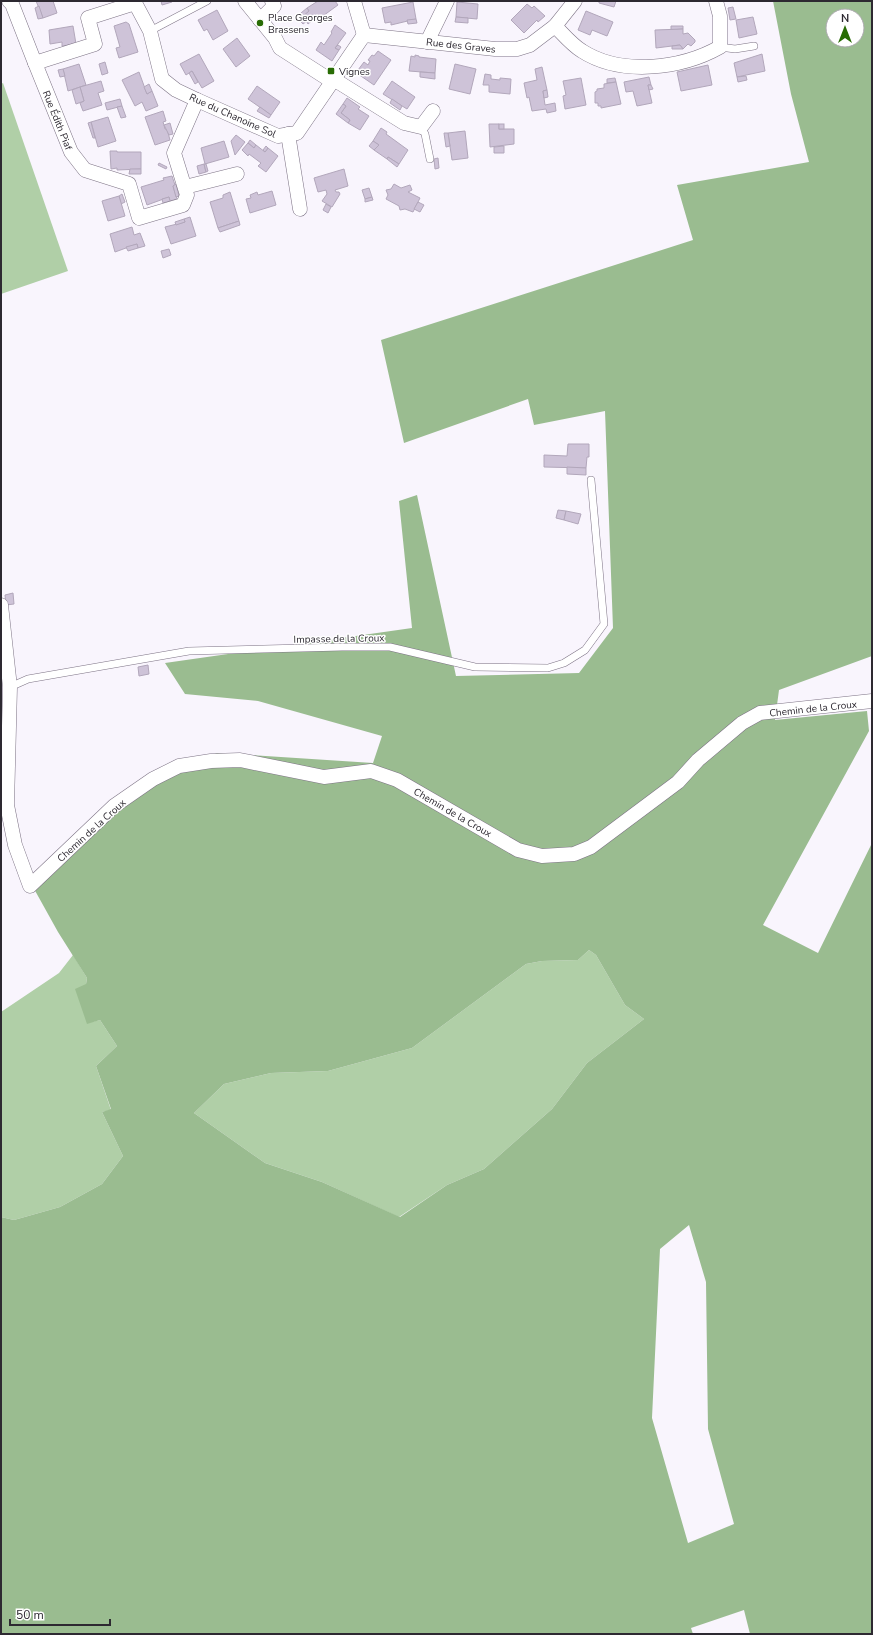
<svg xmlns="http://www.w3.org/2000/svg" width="873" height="1635" font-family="'Nunito Sans',sans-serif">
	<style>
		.green { fill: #b0cfa7 }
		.forest { fill: #9abc90; fill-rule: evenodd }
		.building { fill: #cec3d8; stroke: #b2a7bb }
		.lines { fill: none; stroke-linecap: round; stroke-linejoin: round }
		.lane-casing { stroke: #7d7385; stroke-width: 8 }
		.street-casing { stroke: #7d7385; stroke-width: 15 }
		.lane { stroke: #fff; stroke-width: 7 }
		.street { stroke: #fff; stroke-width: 14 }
		.poi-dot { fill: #286c04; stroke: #fff; stroke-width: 1.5 }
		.labels { text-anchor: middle; stroke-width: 3; stroke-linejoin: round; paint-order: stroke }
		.poi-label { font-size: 10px; fill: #2d2931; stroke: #fff; text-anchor: start }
		.street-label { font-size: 10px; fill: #2d2931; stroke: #fff }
	</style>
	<rect width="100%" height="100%" fill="#f9f5fd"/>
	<!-- green -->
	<g class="green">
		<polygon points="3,83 68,271 1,294 1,84"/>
		<polygon points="589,950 596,955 625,1005 644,1019 587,1063 552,1109 484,1169 447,1185 399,1217 322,1182 265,1163 194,1113 224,1084 271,1073 328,1071 412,1048 526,964 542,961 578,960"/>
		<polygon points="73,955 87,978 86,984 87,1023 100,1020 117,1046 96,1066 111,1110 102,1112 123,1156 102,1184 60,1207 14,1220 1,1217 1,1012 59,973"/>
	</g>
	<!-- forest -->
	<path class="forest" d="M773 1H872V656L779 690 775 720 867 711 869 731 763 925 818 953 872 843V1634H750L744 1610 691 1628 693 1634H1V1217L14 1220 60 1207 102 1184 123 1156 102 1112 111 1109 96 1066 117 1046 100 1020 87 1024 75 989 86 984 87 978 58 932 33 887 142 789 217 753 373 763 382 736 258 701 185 694 165 663 412 628 399 501 417 495 456 676 579 673 613 628 605 411 534 425 528 399 404 443 381 340 693 240 677 185 809 162 791 94ZM833 16H857V40H833ZM589 950 596 955 625 1005 644 1019 587 1063 552 1109 484 1169 447 1185 400 1217 322 1182 265 1163 194 1113 224 1084 271 1073 328 1071 412 1048 526 964 542 961 578 960ZM689 1225 706 1282 708 1429 734 1524 688 1543 652 1418 660 1249Z"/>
	<!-- building -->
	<g class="building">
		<polygon points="36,1 53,1 57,13 43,18"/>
		<polygon points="161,1 171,1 172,2 162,5"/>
		<polygon points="318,1 335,1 338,5 316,21 314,19 308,24 303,16 309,11 307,8"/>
		<polygon points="599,1 616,1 614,7 599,3"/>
		<polygon points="413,2 416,19 391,25 391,22 385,23 382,8"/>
		<polygon points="457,2 478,4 477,19 456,17"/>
		<polygon points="527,4 532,8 534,6 545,16 538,22 537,20 524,33 511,20"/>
		<polygon points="39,6 43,18 38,19 35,8"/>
		<polygon points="733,7 736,19 730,20 728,8"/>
		<polygon points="307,8 309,11 303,16 301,13"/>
		<polygon points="217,10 228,31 213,40 207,29 204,31 198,20"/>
		<polygon points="586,11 613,22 607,36 592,30 590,35 578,30"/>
		<polygon points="303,17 307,21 303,24 299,20"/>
		<polygon points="456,17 468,18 468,23 455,22"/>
		<polygon points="753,17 757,34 739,38 736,20"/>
		<polygon points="416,19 417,23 408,24 407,20"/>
		<polygon points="126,22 129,24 138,52 119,58 116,48 120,47 114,26"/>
		<polygon points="335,25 346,33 335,48 339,50 332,61 316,50 321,42 324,45 332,33 331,32"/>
		<polygon points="73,26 76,44 62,46 62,42 50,44 49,30"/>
		<polygon points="671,26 683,26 683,29 671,30"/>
		<polygon points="683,29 683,34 688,33 695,40 695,42 691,46 688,44 683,49 680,45 656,48 655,30"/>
		<polygon points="237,38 250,56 236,67 223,49"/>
		<polygon points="338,45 341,47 339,50 335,48"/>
		<polygon points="680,45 683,49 672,49 672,46"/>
		<polygon points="378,51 391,60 374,85 358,74 360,71 358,70 364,62 368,65 370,61 368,60 372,55 374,56"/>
		<polygon points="199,54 214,81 202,88 192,71 186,75 180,64"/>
		<polygon points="762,54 765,71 737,77 734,63"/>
		<polygon points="415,55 419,56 419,57 436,59 435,73 409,71 411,56 415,57"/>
		<polygon points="105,62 108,73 102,75 99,64"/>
		<polygon points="79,64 86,85 68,91 63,69"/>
		<polygon points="455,64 476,69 470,94 449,89"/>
		<polygon points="708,65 712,85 681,91 677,72"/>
		<polygon points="542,67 547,90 543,91 545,105 555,103 556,111 547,113 546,109 532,111 529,97 527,98 524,83 537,80 535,69"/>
		<polygon points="63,69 65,76 60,77 58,70"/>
		<polygon points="192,71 198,82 195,84 189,73"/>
		<polygon points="139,72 147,94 152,91 158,106 146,111 142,102 135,106 122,80"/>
		<polygon points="420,72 435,73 435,79 420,77"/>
		<polygon points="485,74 491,75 491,79 500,80 500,78 511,79 510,94 489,92 489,85 483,85"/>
		<polygon points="746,76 747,80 738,82 737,77"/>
		<polygon points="649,77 651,85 648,85 652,103 637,106 633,91 626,92 624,82"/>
		<polygon points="581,78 586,105 565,109 563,96 566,95 563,81"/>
		<polygon points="615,78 616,82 607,83 607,79"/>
		<polygon points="101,81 104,91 98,93 102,105 83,111 80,103 84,101 80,87"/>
		<polygon points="392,81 415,97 407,109 383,94"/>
		<polygon points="616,82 621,104 601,108 601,106 598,106 598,103 595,103 595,92 597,91 597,89 604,88 604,84"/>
		<polygon points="149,84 152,91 147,94 144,87"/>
		<polygon points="648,85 651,85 653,89 649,90"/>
		<polygon points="257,86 280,102 271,115 248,99"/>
		<polygon points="80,87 84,101 76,104 72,90"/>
		<polygon points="547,90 548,97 544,98 543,91"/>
		<polygon points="347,98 360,107 358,109 369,116 360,130 348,123 350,120 341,113 346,106 343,104"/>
		<polygon points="120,99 122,106 107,110 105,103"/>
		<polygon points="392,99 402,106 400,110 390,103"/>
		<polygon points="343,104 346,106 341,113 350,120 348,123 336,114"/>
		<polygon points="122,106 126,117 121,118 117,107"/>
		<polygon points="260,107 271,115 269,118 257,111"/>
		<polygon points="163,111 166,121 163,122 164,125 165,129 167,129 170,140 155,145 145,117"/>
		<polygon points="108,117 116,141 98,147 91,122"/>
		<polygon points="91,122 95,138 93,138 88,123"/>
		<polygon points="170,123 173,134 169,135 164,125"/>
		<polygon points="489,124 499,124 499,129 514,129 514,144 490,147"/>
		<rect x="499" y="124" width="5" height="5"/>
		<polygon points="381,128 387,132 386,134 408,150 399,164 388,157 387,159 374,150 379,145 373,141"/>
		<polygon points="465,131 468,158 452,160 448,133"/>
		<polygon points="444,133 448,133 450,146 446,147"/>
		<polygon points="236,135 245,142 235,155 231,141"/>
		<polygon points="250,140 256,145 254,148 248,143"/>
		<polygon points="224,141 229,157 205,164 201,148"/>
		<polygon points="373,141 379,145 374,150 369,146"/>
		<polygon points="248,143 254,148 256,145 265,152 268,148 278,156 266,172 258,166 261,163 249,154 248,156 242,150"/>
		<polygon points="266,146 268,148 265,152 263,150"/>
		<polygon points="504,146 504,153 494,153 494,147"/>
		<polygon points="110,151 117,151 117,152 141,152 141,169 117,170 117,168 111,169"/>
		<polygon points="388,157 399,164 397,167 387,159"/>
		<polygon points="438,158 439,168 435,169 434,159"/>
		<polygon points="159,163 167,167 166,169 158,165"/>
		<polygon points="204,164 206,172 199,174 197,166"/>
		<polygon points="204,164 206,164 208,171 206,172"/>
		<polygon points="130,169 141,169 141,174 129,174"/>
		<polygon points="344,169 348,186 335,190 336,192 339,192 340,194 332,207 322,201 327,194 326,190 318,192 314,178"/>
		<polygon points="172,176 175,185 173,186 177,199 170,201 169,197 147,205 141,187 164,180 163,178"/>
		<polygon points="176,184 179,196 176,197 173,186"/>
		<polygon points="394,184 401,188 410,185 412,190 408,192 420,198 413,212 405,209 400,210 399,206 386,199 388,195 386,190 391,189"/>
		<polygon points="369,188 372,197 365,199 362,190"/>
		<polygon points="272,191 276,205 250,213 246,199 251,198 250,195 257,192 258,195"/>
		<polygon points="230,192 239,221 218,228 210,202 223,198 223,195"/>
		<polygon points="122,194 125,202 121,204 119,196"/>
		<polygon points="119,196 125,216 108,221 102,201"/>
		<polygon points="169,197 170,201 163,203 162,199"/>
		<polygon points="372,197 373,200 365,202 365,199"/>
		<polygon points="418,202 424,205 420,212 414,209"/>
		<polygon points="326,204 331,207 328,213 323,210"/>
		<polygon points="190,217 196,236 171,244 165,227 185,222 184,219"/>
		<polygon points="184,219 185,222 176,225 175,222"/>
		<polygon points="239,221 240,225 220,232 218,228"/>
		<polygon points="132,227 134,235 140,233 145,246 138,248 137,244 115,252 110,234"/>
		<polygon points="137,244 138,248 128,251 126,247"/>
		<polygon points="169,249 171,255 163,258 161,251"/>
		<polygon points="568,444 589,444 589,457 587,457 586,468 544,467 544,455 567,456"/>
		<polygon points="567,467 586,468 586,475 567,474"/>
		<polygon points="558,510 566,511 564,520 556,518"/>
		<polygon points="566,511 581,514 578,524 564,520"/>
		<polygon points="13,593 14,604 6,605 5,595"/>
		<polygon points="148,665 149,674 139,676 138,667"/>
	</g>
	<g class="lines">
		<defs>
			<g id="lane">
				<polyline points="150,31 207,1"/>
				<polyline points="720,47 735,49 754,46"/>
				<polyline points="421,127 425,134 430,159"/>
				<polyline points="10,687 28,679 189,651 342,647 390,647 475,667 548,668 564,663 585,650 604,624 591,480"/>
			</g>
			<g id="street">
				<polyline points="9,1 12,4 35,63"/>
				<polyline points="134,1 150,31 162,79 176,90 197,100 278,136 297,133 364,35"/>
				<polyline points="245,1 275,38 280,48 333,82"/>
				<polyline points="354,1 364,35"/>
				<polyline points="135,3 88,18 95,44 35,63 71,152 85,170 129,184 139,218 183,205 187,195 174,153 197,100"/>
				<polyline points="260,20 274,6 272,1"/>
				<path d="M555 26C563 34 572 45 582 51 621 76 681 69 720 47V16L716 1"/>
				<polyline points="364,35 495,49 517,49 530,45 555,26 575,1"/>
				<polyline points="427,42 447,1"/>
				<polyline points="335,80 404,123 421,127 433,111"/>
				<polyline points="288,134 300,209"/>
				<polyline points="185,187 237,174"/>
				<polyline points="1,605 10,687 7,805 15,845 30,886 114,806 153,779 179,766 211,761 240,760 324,777 371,771 397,780 518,850 542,856 574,854 591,847 678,782 698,760 742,723 760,713 872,701"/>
			</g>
		</defs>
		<!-- lane casing -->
		<use href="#lane" class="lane-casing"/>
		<!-- street casing -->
		<use href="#street" class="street-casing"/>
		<!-- lane -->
		<use href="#lane" class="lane"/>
		<!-- street -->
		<use href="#street" class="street"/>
	</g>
	<!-- markers -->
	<g class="poi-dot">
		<circle cx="260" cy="23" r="4"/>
		<rect x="327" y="67" width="8" height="8" rx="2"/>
	</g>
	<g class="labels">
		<!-- poi labels -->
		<g class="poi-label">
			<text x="268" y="21">Place Georges<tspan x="268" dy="12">Brassens</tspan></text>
			<text x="339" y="75">Vignes</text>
		</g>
		<!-- street labels -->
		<g class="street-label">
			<text transform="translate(461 45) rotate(6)" y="4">Rue des Graves</text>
			<text transform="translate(233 115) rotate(24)" y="4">Rue du Chanoine Sol</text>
			<text transform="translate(58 120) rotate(68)" y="4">Rue Édith Piaf</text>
			<text transform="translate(339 638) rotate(-1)" y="4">Impasse de la Croux</text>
			<text transform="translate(813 708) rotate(-6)" y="4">Chemin de la Croux</text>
			<text transform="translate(453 812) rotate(30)" y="4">Chemin de la Croux</text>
			<text transform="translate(91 830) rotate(-42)" y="4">Chemin de la Croux</text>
		</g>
	</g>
	<!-- border -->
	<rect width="873" height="1635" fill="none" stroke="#2d2931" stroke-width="4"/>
	<!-- north arrow -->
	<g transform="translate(845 28)"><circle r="19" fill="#ffffff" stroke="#aba9ad"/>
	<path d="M0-3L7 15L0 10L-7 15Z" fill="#286c04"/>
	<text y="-6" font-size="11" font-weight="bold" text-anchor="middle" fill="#2d2931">N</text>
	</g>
	<!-- scale -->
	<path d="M10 1619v6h100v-6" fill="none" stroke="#2d2931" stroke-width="2"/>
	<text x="16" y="1619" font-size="12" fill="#2d2931" stroke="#ffffff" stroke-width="3" paint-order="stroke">50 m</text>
</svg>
